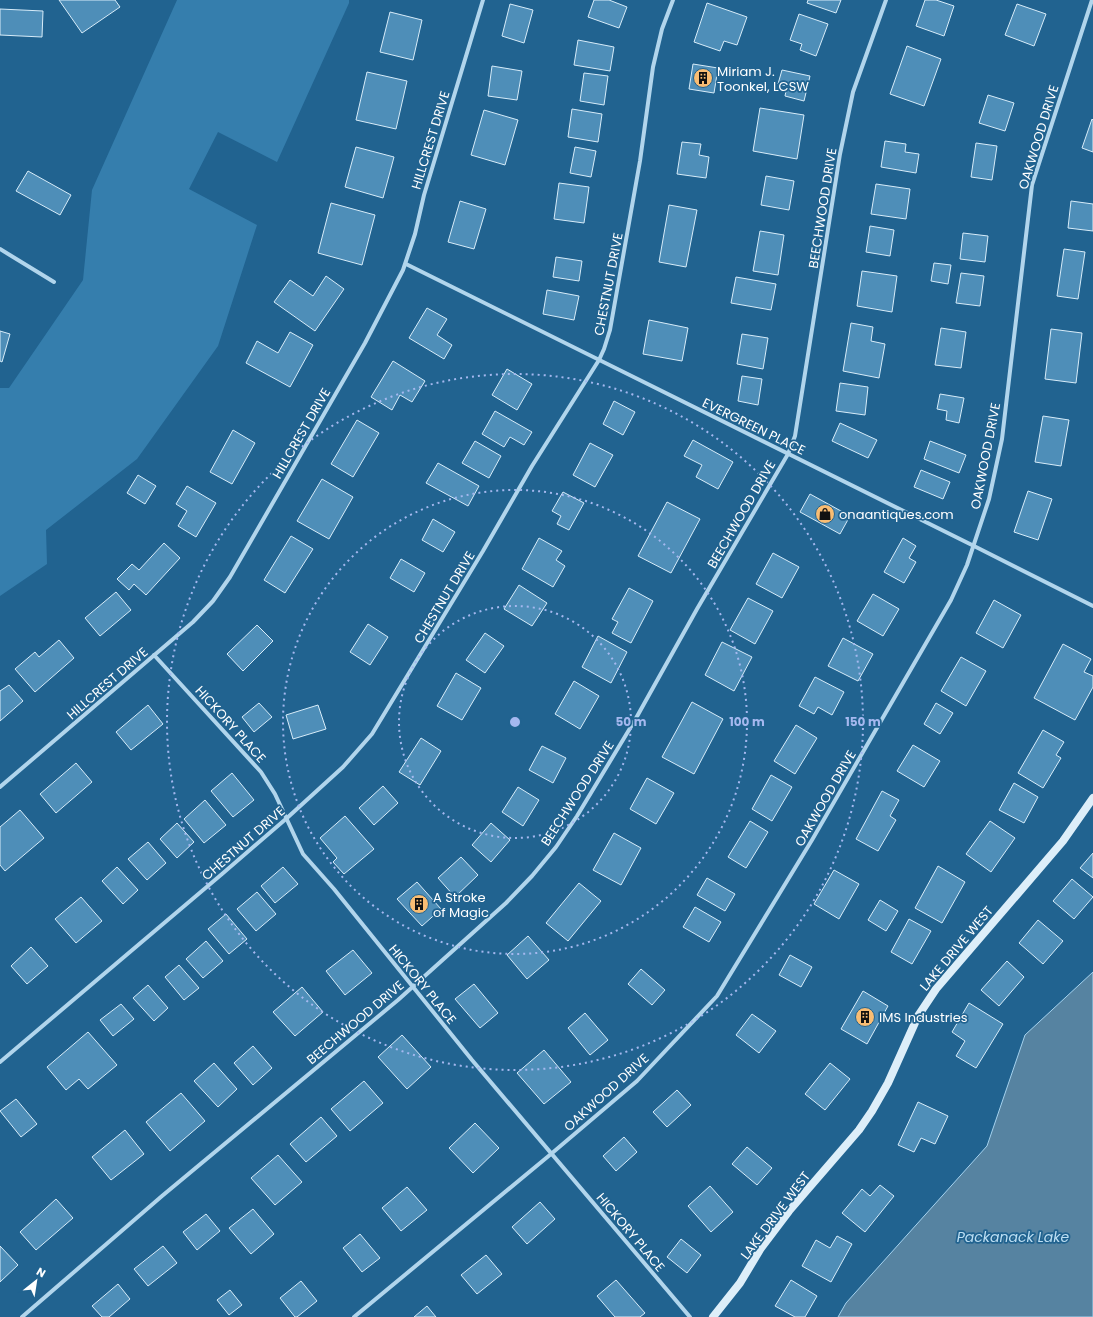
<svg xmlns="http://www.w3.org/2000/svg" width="1093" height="1317" font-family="Poppins,sans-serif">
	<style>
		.green { fill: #357ead }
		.water { fill: #5683a1; stroke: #a5d2ee }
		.building { fill: #4e8eb8; stroke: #d7ecf9 }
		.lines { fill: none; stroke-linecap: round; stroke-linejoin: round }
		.street { stroke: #b1d5ec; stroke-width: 4 }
		.secondary { stroke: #ddeef9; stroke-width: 8 }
		.ring { fill: none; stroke: #a5b8ef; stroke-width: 2; stroke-dasharray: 2 4 }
		.labels { text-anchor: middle; stroke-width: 3.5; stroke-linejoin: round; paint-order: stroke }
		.poi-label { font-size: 13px; fill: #fff; stroke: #216390; text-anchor: start }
		.street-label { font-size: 13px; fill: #fff; stroke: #216390 }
		.water-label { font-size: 14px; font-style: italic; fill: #bddff3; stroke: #216390 }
		.centre { fill: #a5b8ef; stroke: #216390; stroke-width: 2 }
		.ring-label { font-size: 12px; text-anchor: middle; font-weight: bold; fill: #a5b8ef; stroke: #216390; stroke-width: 3.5; stroke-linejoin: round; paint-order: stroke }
	</style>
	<rect width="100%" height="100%" fill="#216390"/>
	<!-- green -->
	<polygon class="green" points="177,0 349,0 349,3 277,162 218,132 189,189 257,225 218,346 137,459 46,530 47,564 0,596 0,388 9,388 83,280 92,190"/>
	<!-- water -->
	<polygon class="water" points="1093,972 1093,1317 838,1317 846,1303 987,1146 1025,1035"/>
	<!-- building -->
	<g class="building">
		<polygon points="59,0 115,0 120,7 82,33"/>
		<polygon points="594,0 609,0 627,7 619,28 588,17"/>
		<polygon points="808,0 841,0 836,13 807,3"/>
		<polygon points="925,0 936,0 954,6 944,36 916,26"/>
		<polygon points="707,3 747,17 737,45 724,41 720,51 694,42"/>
		<polygon points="510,4 533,10 524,43 502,36"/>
		<polygon points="1017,4 1046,14 1034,46 1005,35"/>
		<polygon points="0,9 43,11 42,37 0,35"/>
		<polygon points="390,12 422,20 413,60 380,52"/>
		<polygon points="799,14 828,24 816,56 800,50 802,44 790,40"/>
		<polygon points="578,40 614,47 610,71 574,65"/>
		<polygon points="907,46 941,59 924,106 890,94"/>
		<polygon points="693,64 718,68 714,93 689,89"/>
		<polygon points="492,66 522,71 517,100 488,96"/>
		<polygon points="782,70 810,76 804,101 785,96 787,86 778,84"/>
		<polygon points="367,72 407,81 396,129 356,120"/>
		<polygon points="584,73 608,76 604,105 580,101"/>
		<polygon points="988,95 1014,103 1005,131 979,123"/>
		<polygon points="760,108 804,115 797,159 753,151"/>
		<polygon points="572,109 602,114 598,142 568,137"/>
		<polygon points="484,110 518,120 505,165 471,155"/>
		<polygon points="1092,119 1093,120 1093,152 1082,148"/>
		<polygon points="885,141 906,144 905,152 919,154 916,173 881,167"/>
		<polygon points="682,142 701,144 699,155 709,157 706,178 677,174"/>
		<polygon points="976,143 997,146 992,180 971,177"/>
		<polygon points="356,147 394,157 383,198 345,187"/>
		<polygon points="575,147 596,151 591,177 570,173"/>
		<polygon points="28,171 71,195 60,215 16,191"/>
		<polygon points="766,176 794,181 789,210 761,205"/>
		<polygon points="559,183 589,187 584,223 554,219"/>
		<polygon points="876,184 910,189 906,219 871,214"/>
		<polygon points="460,201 486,209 474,249 448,242"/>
		<polygon points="1071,201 1093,204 1093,231 1068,228"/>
		<polygon points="331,203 375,215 362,265 318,253"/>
		<polygon points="669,205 697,210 686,267 659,262"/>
		<polygon points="870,226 894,230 890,256 866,252"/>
		<polygon points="760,231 784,235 778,275 753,271"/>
		<polygon points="963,233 988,236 985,262 960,259"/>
		<polygon points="1064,249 1085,252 1078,299 1057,296"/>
		<polygon points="556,257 582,261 579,281 553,277"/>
		<polygon points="934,263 951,265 948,284 931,281"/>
		<polygon points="862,271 897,276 892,312 857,306"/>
		<polygon points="961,273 984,276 980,306 956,303"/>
		<polygon points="326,276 344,289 315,331 274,302 290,280 313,296"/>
		<polygon points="736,277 776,284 771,310 731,303"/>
		<polygon points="547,290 579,296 574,320 543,314"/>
		<polygon points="427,308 447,319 437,335 452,345 444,359 409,338"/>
		<polygon points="649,320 688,328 682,361 643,354"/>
		<polygon points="851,323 873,327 871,341 885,344 879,378 843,371"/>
		<polygon points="941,328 966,332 961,368 935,365"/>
		<polygon points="1051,329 1082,333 1076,383 1045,379"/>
		<polygon points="0,331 10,334 2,362 0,361"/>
		<polygon points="290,332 313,345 290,387 246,363 257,341 278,353"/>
		<polygon points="742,334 768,338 763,369 737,364"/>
		<polygon points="393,361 425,381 412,402 400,395 392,410 371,397"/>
		<polygon points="507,369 532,384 517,410 492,395"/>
		<polygon points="742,376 762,379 758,405 738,401"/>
		<polygon points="840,383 868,387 865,415 836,411"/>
		<polygon points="940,394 964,398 959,423 946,420 947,411 937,409"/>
		<polygon points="614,401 635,412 623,435 603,424"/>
		<polygon points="495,411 532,432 524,445 510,437 504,447 482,434"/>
		<polygon points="1043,416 1069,420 1061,466 1035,462"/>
		<polygon points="357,420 379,433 353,477 331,464"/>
		<polygon points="840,423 877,440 868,458 832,441"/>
		<polygon points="233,430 255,443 232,484 210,472"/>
		<polygon points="693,440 733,462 718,489 696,477 702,465 684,456"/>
		<polygon points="475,441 501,456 489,478 462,463"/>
		<polygon points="930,441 966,455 959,473 924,459"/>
		<polygon points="590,443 613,455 595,487 573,475"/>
		<polygon points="438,463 479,486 468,506 426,483"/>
		<polygon points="921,470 950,482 943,499 914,487"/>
		<polygon points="138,475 156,486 145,504 127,493"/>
		<polygon points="322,479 353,497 329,539 297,521"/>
		<polygon points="187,486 216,503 196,537 178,526 187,511 176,504"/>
		<polygon points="1028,491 1052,499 1038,540 1014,532"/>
		<polygon points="563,492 584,503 569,530 557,524 561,516 552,511"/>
		<polygon points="810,494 850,516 840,534 800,512"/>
		<polygon points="667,502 700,519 671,573 638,556"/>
		<polygon points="433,519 455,532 443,552 422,540"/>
		<polygon points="291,536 313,549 285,593 264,580"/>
		<polygon points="539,538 562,551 556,560 565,566 553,587 522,569"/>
		<polygon points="903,538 916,546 909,558 916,562 904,583 884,572"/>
		<polygon points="164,543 180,558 146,595 134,584 129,590 117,579 132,564 139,570"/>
		<polygon points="773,553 799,567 782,598 756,584"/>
		<polygon points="401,559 425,573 414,592 390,578"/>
		<polygon points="519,585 547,603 532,626 504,609"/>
		<polygon points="629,588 653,601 631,643 612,633 618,622 612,619"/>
		<polygon points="116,592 131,610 100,636 85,618"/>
		<polygon points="873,594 899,609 883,636 857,621"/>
		<polygon points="748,598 773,611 755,644 730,630"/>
		<polygon points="994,600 1021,615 1003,648 976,633"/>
		<polygon points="368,624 388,637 370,665 350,652"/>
		<polygon points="257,625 273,641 243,671 227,654"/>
		<polygon points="485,633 504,646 485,673 466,660"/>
		<polygon points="598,636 627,652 611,683 582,667"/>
		<polygon points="843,638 873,654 858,681 828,666"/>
		<polygon points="59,640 74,658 35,692 15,669 35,652 39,657"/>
		<polygon points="722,642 752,657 734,691 705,675"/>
		<polygon points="1063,644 1091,659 1084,672 1093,676 1093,687 1075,720 1034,698"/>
		<polygon points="961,657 986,671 966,706 941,691"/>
		<polygon points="456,673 481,688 462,720 437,706"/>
		<polygon points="815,677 844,692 832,715 818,707 814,714 799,706"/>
		<polygon points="574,681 599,696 580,729 555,714"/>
		<polygon points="9,685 23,701 0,721 0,691"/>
		<polygon points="692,702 723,719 694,774 662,757"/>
		<polygon points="259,703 272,717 254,732 242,717"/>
		<polygon points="936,703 953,713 940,734 924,724"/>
		<polygon points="148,705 163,724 131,750 116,732"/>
		<polygon points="318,705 326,729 293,739 286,715"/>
		<polygon points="796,725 817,738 795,774 774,761"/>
		<polygon points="1043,730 1064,742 1056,755 1061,758 1043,788 1018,773"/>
		<polygon points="421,738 441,751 420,785 399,772"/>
		<polygon points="913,745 940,761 924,787 897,771"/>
		<polygon points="542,746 566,758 553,783 529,770"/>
		<polygon points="76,763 92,782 56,813 40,794"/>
		<polygon points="232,773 254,800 233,817 211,791"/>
		<polygon points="771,775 792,787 772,821 752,809"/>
		<polygon points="647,778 674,793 656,824 630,809"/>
		<polygon points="1014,783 1038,797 1024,823 999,810"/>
		<polygon points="383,786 398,803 374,825 359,808"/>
		<polygon points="518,787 539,800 523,826 502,812"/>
		<polygon points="882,791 899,800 890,816 896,820 878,851 856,839"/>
		<polygon points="205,800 226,825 204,843 184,819"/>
		<polygon points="20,810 44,838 5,871 0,865 0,827"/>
		<polygon points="345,816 374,849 344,874 333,862 337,858 320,838"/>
		<polygon points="750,821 768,832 746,868 728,857"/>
		<polygon points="990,821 1015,838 991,872 966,854"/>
		<polygon points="177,823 194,842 177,858 160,839"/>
		<polygon points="491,823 510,840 491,862 472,845"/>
		<polygon points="614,833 641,848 621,885 593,870"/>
		<polygon points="148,842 166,863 147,880 128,859"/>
		<polygon points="1093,853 1093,878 1080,868"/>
		<polygon points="461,857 478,875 455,897 438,878"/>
		<polygon points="938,866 965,882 942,923 915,908"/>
		<polygon points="117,867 138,890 123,904 102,881"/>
		<polygon points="283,867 298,884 275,903 261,886"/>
		<polygon points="834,870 859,884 839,919 814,904"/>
		<polygon points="707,878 735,894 725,911 697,895"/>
		<polygon points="1072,879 1093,897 1074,919 1053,901"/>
		<polygon points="417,882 441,909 422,926 397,899"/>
		<polygon points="579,883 601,901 568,941 546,923"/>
		<polygon points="257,892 276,914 256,931 237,909"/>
		<polygon points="81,897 102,921 76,943 55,919"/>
		<polygon points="880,900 898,911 886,931 868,920"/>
		<polygon points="695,907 721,922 709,942 683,927"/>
		<polygon points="226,914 247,939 229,954 208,929"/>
		<polygon points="909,919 931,931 912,964 891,952"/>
		<polygon points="1038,920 1063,941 1043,964 1019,943"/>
		<polygon points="528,936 549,960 527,979 507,955"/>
		<polygon points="206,941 223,961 203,978 186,959"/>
		<polygon points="31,947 48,966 27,984 11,966"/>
		<polygon points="353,950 372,973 345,995 326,971"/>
		<polygon points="790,955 812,967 801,987 779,975"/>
		<polygon points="1007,961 1024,977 999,1006 981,990"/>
		<polygon points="179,965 199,988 184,1000 165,977"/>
		<polygon points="641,969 665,990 652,1005 628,984"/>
		<polygon points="474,984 498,1013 480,1028 455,999"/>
		<polygon points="148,985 168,1008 154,1021 133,998"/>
		<polygon points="302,987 323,1012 295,1036 273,1012"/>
		<polygon points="863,991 888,1006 867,1044 841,1029"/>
		<polygon points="969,1003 1003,1024 976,1068 956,1056 965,1041 952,1032"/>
		<polygon points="121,1004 134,1019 113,1036 100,1020"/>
		<polygon points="585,1013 608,1040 590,1055 568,1028"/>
		<polygon points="752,1014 776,1031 759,1053 736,1035"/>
		<polygon points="88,1032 117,1065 88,1089 79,1079 66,1090 47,1067"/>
		<polygon points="402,1035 431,1067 407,1089 378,1057"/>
		<polygon points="253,1046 272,1068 253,1085 234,1063"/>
		<polygon points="544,1050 571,1082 544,1104 517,1073"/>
		<polygon points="214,1063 237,1089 218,1107 194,1081"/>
		<polygon points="830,1063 850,1079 825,1110 805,1094"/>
		<polygon points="364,1081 383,1103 350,1131 331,1109"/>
		<polygon points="677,1090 691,1105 667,1127 653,1112"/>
		<polygon points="181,1093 205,1121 170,1151 146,1122"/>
		<polygon points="16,1099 37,1124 21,1137 0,1111"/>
		<polygon points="918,1102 948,1116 935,1144 921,1138 914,1152 898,1145"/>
		<polygon points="321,1117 337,1136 306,1162 290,1144"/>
		<polygon points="475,1123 499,1148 473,1173 449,1148"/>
		<polygon points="125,1130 144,1154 111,1180 92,1157"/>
		<polygon points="624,1137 637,1152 616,1171 603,1156"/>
		<polygon points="747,1147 772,1168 757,1185 732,1164"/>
		<polygon points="278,1155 302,1182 275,1205 251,1178"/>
		<polygon points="880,1185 894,1196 865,1232 842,1213 862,1189 870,1196"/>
		<polygon points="710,1186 733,1212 711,1232 688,1206"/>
		<polygon points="407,1187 427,1210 401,1231 382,1208"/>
		<polygon points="56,1199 73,1218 36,1250 20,1232"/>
		<polygon points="540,1202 555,1219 527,1244 512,1227"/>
		<polygon points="253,1209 274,1234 251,1254 229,1228"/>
		<polygon points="206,1214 220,1231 197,1250 183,1232"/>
		<polygon points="360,1234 380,1258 362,1272 343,1248"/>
		<polygon points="837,1236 852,1244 831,1282 802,1266 816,1240 830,1248"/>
		<polygon points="681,1239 701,1255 687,1273 667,1257"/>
		<polygon points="0,1246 18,1265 0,1282"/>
		<polygon points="163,1246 177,1263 148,1286 134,1269"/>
		<polygon points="486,1255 502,1274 477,1294 461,1275"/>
		<polygon points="616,1280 645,1313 640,1317 615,1317 597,1296"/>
		<polygon points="791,1280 817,1296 805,1317 795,1317 775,1306"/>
		<polygon points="301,1281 317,1301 297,1317 295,1317 280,1298"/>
		<polygon points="118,1284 130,1299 109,1317 102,1317 92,1306"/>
		<polygon points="230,1290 242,1305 229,1315 217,1300"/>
		<polygon points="427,1306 436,1317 414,1317"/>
	</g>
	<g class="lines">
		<!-- street -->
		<g class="street">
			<polyline points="0,249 54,282"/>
			<polyline points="406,264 974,546 1093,606"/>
			<polyline points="154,655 261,772 275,794 303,854 334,889 472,1060 690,1317"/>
			<polyline points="0,787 193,622 213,601 230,577 365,343 403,270 415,234 424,195 483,0"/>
			<polyline points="0,1062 222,874 287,818 343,767 372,734 483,551 532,466 599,360 604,349 610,330 640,161 653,67 662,29 673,0"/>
			<polyline points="22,1317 162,1196 398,1000 506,903 532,876 556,847 577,816 635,720 697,609 788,454 795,436 840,154 853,92 886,0"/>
			<polyline points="354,1317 551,1154 637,1081 717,996 812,840 951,600 967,565 989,499 1002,439 1032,185 1092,0"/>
		</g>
		<!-- secondary -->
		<polyline class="secondary" points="713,1317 740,1283 761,1248 789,1211 859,1130 872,1111 888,1083 918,1016 936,989 1063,841 1093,798"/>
	</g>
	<!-- distance rings -->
	<g class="ring">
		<circle cx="515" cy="722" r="116"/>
		<circle cx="515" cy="722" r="232"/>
		<circle cx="515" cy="722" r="348"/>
	</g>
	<!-- icons -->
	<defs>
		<symbol id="building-disc" viewBox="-11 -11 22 22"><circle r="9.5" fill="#f9bd73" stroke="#216390"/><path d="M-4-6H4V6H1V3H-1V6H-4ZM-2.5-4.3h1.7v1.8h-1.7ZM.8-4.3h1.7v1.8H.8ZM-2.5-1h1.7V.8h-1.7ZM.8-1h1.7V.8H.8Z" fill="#111"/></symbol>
		<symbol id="shop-disc" viewBox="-11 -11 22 22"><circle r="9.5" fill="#f9bd73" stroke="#216390"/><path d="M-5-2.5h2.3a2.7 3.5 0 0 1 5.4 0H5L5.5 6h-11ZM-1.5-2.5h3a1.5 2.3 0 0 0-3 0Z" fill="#111"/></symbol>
	</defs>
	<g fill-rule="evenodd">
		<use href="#building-disc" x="692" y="67" width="22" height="22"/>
		<use href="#shop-disc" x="814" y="503" width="22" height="22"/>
		<use href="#building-disc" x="408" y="893" width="22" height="22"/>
		<use href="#building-disc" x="854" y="1006" width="22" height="22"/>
	</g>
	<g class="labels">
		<!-- poi labels -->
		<g class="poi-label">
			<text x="717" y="76">Miriam J.<tspan x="717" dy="15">Toonkel, LCSW</tspan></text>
			<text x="839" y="519">onaantiques.com</text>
			<text x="433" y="902">A Stroke<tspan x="433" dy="15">of Magic</tspan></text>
			<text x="879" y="1022">IMS Industries</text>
		</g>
		<!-- street labels -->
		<g class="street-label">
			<text transform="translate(1038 137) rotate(-73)" y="5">OAKWOOD DRIVE</text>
			<text transform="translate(430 140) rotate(-73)" y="5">HILLCREST DRIVE</text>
			<text transform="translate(822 208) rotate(-81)" y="5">BEECHWOOD DRIVE</text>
			<text transform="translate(608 284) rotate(-79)" y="5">CHESTNUT DRIVE</text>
			<text transform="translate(754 426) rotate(26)" y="5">EVERGREEN PLACE</text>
			<text transform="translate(301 433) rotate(-60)" y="5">HILLCREST DRIVE</text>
			<text transform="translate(985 456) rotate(-79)" y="5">OAKWOOD DRIVE</text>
			<text transform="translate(741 514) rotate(-60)" y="5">BEECHWOOD DRIVE</text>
			<text transform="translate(444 597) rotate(-59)" y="5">CHESTNUT DRIVE</text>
			<text transform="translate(107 683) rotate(-41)" y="5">HILLCREST DRIVE</text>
			<text transform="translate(231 724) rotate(48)" y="5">HICKORY PLACE</text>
			<text transform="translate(577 793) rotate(-57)" y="5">BEECHWOOD DRIVE</text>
			<text transform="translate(825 798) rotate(-60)" y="5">OAKWOOD DRIVE</text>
			<text transform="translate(243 843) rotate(-41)" y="5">CHESTNUT DRIVE</text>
			<text transform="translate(956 948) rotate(-50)" y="5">LAKE DRIVE WEST</text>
			<text transform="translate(423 984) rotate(51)" y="5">HICKORY PLACE</text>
			<text transform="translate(355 1022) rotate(-40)" y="5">BEECHWOOD DRIVE</text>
			<text transform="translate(606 1092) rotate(-42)" y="5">OAKWOOD DRIVE</text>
			<text transform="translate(775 1215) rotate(-53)" y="5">LAKE DRIVE WEST</text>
			<text transform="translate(631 1232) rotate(50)" y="5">HICKORY PLACE</text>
		</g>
		<!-- water labels -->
		<g class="water-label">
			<text x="1013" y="1242">Packanack Lake</text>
		</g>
	</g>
	<circle cx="515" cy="722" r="6" class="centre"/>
	<g class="ring-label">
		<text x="631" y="726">50 m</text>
		<text x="747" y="726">100 m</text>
		<text x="863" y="726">150 m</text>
	</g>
	<!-- north arrow -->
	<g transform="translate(36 1281) rotate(30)" stroke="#216390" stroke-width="3" paint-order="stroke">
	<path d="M0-3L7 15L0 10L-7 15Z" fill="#ffffff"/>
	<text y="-6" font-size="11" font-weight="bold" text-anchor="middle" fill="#ffffff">N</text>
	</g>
</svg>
